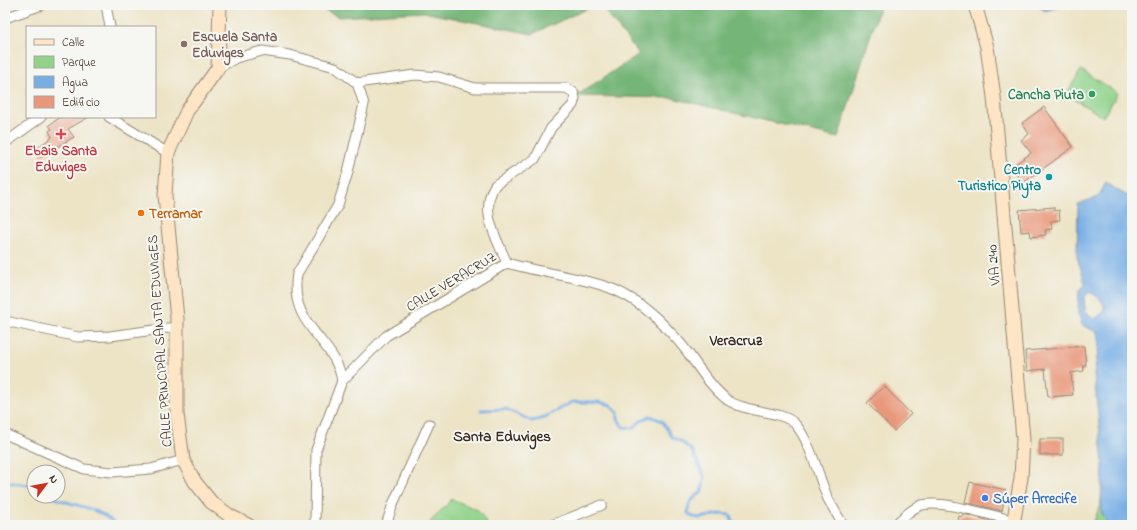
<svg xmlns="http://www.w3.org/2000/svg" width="1137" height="530" font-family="'Indie Flower',sans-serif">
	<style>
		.green { fill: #91d38b; stroke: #667e54 }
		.forest { fill: #74b577; stroke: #58704a }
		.water { fill: #77aee6; stroke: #596c82; fill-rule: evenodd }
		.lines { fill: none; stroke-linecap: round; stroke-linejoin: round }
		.stream { stroke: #77aee6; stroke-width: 3 }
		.building { fill: #e9987c }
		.street-casing { stroke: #948772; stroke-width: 11 }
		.secondary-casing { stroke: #948772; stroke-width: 15 }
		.street { stroke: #fff; stroke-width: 9 }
		.secondary { stroke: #fde5c5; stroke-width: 13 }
		.education-dot { fill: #8d6e63; stroke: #f6f6f2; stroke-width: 1.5 }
		.leisure-dot { fill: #2e9e5b; stroke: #f6f6f2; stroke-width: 1.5 }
		.health-dot { fill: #e0444e; stroke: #f6f6f2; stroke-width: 1.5 }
		.culture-dot { fill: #0f9aa8; stroke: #f6f6f2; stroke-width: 1.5 }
		.food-dot { fill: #e8710a; stroke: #f6f6f2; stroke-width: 1.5 }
		.shop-dot { fill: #3f7fe0; stroke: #f6f6f2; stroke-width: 1.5 }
		.labels { text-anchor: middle; stroke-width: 4; stroke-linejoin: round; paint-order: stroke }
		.education-label { font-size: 14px; font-weight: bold; fill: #785e54; stroke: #f6f6f2; text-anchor: start }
		.leisure-label { font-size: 14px; font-weight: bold; fill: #27864d; stroke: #f6f6f2; text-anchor: end }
		.health-label { font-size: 14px; font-weight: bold; fill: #be3a42; stroke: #f6f6f2 }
		.culture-label { font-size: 14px; font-weight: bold; fill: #0d838f; stroke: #f6f6f2; text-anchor: end }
		.food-label { font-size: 14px; font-weight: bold; fill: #c56008; stroke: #f6f6f2; text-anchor: start }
		.street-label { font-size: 14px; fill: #3b2a1e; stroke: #f6f6f2 }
		.shop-label { font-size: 14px; font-weight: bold; fill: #366cbe; stroke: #f6f6f2; text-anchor: start }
		.neighbourhood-label { font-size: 15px; font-weight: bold; fill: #3b2a1e; stroke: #f6f6f2 }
	</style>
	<rect width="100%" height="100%" fill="#f6f6f2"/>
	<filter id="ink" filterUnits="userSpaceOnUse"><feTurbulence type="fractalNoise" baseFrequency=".025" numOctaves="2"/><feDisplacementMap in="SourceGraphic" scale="8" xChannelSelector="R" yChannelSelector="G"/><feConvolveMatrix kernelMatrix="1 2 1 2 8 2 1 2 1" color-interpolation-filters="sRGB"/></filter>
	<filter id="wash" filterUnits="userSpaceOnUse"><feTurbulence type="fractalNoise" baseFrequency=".012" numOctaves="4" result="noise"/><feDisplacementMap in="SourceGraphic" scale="16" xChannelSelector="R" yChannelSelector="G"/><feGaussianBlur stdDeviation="0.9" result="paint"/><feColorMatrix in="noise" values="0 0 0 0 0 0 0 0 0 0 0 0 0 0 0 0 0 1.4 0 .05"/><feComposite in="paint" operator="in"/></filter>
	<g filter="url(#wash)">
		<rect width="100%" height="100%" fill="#ede4c6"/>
		<!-- green -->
		<g class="green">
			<polygon points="1081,70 1118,93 1103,117 1066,94"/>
			<polygon points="452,499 478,510 488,525 433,525 430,522"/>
			<polygon points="1101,501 1102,514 1109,525 1093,525"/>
		</g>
		<!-- forest -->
		<g class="forest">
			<polygon points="314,5 595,5 532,34 423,12 339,17"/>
			<polygon points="600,5 880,5 838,138 672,98 576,96 639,54"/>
		</g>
		<!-- water -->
		<g class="water">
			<polygon points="1036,5 1068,5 1045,11"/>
			<path d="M1106 183 1127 196 1132 190V313L1130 325 1132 327V525H1109L1102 514 1101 501 1103 465 1094 374 1099 346 1097 332 1082 325 1078 313 1079 290 1085 286 1084 279 1077 257 1078 204 1098 197ZM1089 292C1104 298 1112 312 1093 319L1085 310 1084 298Z"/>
		</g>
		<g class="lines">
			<!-- stream -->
			<g class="stream">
				<path d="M481 410 506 409 532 421 541 419 572 402H600L611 405 618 413V419L623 427 633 428 642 420 650 416 662 421 672 437 682 442 692 451 705 478 701 493C693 498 688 502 688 513L693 517 700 518 720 514 730 515 735 525"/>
				<polyline points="5,482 28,485 34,488"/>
				<path d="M50 496C74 507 96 505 116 525"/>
			</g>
		</g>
		<g id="blocks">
			<!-- building -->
			<g class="building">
				<polygon points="1044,107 1073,147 1023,183 1011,167 1031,153 1021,140 1029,134 1022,123"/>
				<polygon points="61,117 89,117 68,129 74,137 42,156 37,148 52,137 49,131 52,129 49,125"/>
				<polygon points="1054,207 1054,211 1059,210 1060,220 1051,221 1052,229 1045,230 1046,235 1031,237 1030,231 1021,232 1019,210"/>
				<polygon points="1084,346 1086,365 1083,365 1084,371 1071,373 1073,395 1048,397 1045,369 1027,371 1025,351"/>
				<polygon points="884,386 911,414 894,431 867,403"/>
				<rect x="1040" y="439" width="23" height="16"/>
				<polygon points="970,482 1006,490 1002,511 965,502"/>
				<polygon points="963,514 999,523 999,525 957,525 959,516 962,517"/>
			</g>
		</g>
	</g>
	<g filter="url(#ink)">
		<use href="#blocks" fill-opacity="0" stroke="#948772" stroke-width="1"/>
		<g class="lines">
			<defs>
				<g id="street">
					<polyline points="106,5 110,27"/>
					<polyline points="5,18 42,5"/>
					<path d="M218 68 236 58 262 51 290 55 335 67 357 83 364 104 348 172 338 205 297 274C288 327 336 339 342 381"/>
					<path d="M357 83 415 75 439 77 475 88H566L573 92 575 98 573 105 551 128 535 159 495 185C479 211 496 237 507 263"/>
					<polyline points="109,117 168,153"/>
					<polyline points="5,143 41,117"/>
					<polyline points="5,321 78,337 110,336 176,327"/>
					<polyline points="5,434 84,469 112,472 151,469 183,460"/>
					<path d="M315 525 316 450 342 381 386 336 507 263C541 273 577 276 610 288 634 297 656 316 673 335 692 354 704 381 725 398 742 413 783 410 795 424 810 440 819 478 828 499 833 508 838 516 843 525"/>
					<polyline points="386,525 393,504 429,424"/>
					<polyline points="552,525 602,505"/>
					<path d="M895 525C902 518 910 510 919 506 938 498 993 516 1015 521"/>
				</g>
				<g id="secondary">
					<polyline points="220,5 218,68 187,111 168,153 165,195 177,319 177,414 183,460 195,482 211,502 230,516 248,525"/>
					<polyline points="975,5 987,47 994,97 1023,439 1021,478 1013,525"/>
				</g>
			</defs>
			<!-- street casing -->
			<use href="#street" class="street-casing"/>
			<!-- secondary casing -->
			<use href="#secondary" class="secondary-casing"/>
			<!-- street -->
			<use href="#street" class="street"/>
			<!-- secondary -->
			<use href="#secondary" class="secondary"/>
		</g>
	</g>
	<!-- markers -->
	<circle class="education-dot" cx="184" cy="44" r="4"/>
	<circle class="leisure-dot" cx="1092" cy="94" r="4"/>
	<path class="health-dot" d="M59 128h4v4h4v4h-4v4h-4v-4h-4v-4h4z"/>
	<circle class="culture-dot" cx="1049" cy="177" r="4"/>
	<circle class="food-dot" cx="141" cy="213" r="4"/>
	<circle class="shop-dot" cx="985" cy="498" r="4"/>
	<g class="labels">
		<!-- education labels -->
		<g class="education-label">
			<text x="192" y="41">Escuela Santa<tspan x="192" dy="16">Eduviges</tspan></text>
		</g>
		<!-- leisure labels -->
		<g class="leisure-label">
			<text x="1084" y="99">Cancha Piuta</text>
		</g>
		<!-- health labels -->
		<g class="health-label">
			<text x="61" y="155">Ebais Santa<tspan x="61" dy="16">Eduviges</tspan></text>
		</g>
		<!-- culture labels -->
		<g class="culture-label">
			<text x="1041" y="174">Centro<tspan x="1041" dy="16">Turistico Piyta</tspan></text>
		</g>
		<!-- food labels -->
		<g class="food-label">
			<text x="149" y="218">Terramar</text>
		</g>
		<!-- street labels -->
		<g class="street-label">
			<text transform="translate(993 265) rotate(-95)" y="5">VÍA 240</text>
			<text transform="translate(451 281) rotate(-31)" y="5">CALLE VERACRUZ</text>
			<text transform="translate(159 341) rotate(-94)" y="5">CALLE PRINCIPAL SANTA EDUVIGES</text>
		</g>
		<!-- shop labels -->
		<g class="shop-label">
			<text x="993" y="503">Súper Arrecife</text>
		</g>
		<!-- neighbourhood labels -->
		<g class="neighbourhood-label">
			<text x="736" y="345">Veracruz</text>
			<text x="502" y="441">Santa Eduviges</text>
		</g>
	</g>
	<!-- margin -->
	<rect width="1137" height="530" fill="none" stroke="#f6f6f2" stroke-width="20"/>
	<!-- legend -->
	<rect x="26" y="26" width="130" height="92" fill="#f6f6f2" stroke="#aba49d"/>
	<rect x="34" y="39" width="20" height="6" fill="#fde5c5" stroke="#aba49d"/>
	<text x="62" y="46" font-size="12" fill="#3b2a1e">Calle</text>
	<rect x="34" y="56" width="20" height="12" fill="#91d38b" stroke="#aba49d"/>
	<text x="62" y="66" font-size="12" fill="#3b2a1e">Parque</text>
	<rect x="34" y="76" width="20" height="12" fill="#77aee6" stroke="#aba49d"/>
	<text x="62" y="86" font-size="12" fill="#3b2a1e">Agua</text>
	<rect x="34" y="96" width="20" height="12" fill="#e9987c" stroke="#aba49d"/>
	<text x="62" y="106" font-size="12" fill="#3b2a1e">Edificio</text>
	<!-- north arrow -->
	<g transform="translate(46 484) rotate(58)"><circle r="19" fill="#f6f6f2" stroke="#aba49d"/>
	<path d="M0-3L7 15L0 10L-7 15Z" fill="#c8321e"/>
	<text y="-6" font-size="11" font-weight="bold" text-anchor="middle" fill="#3b2a1e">N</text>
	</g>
</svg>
